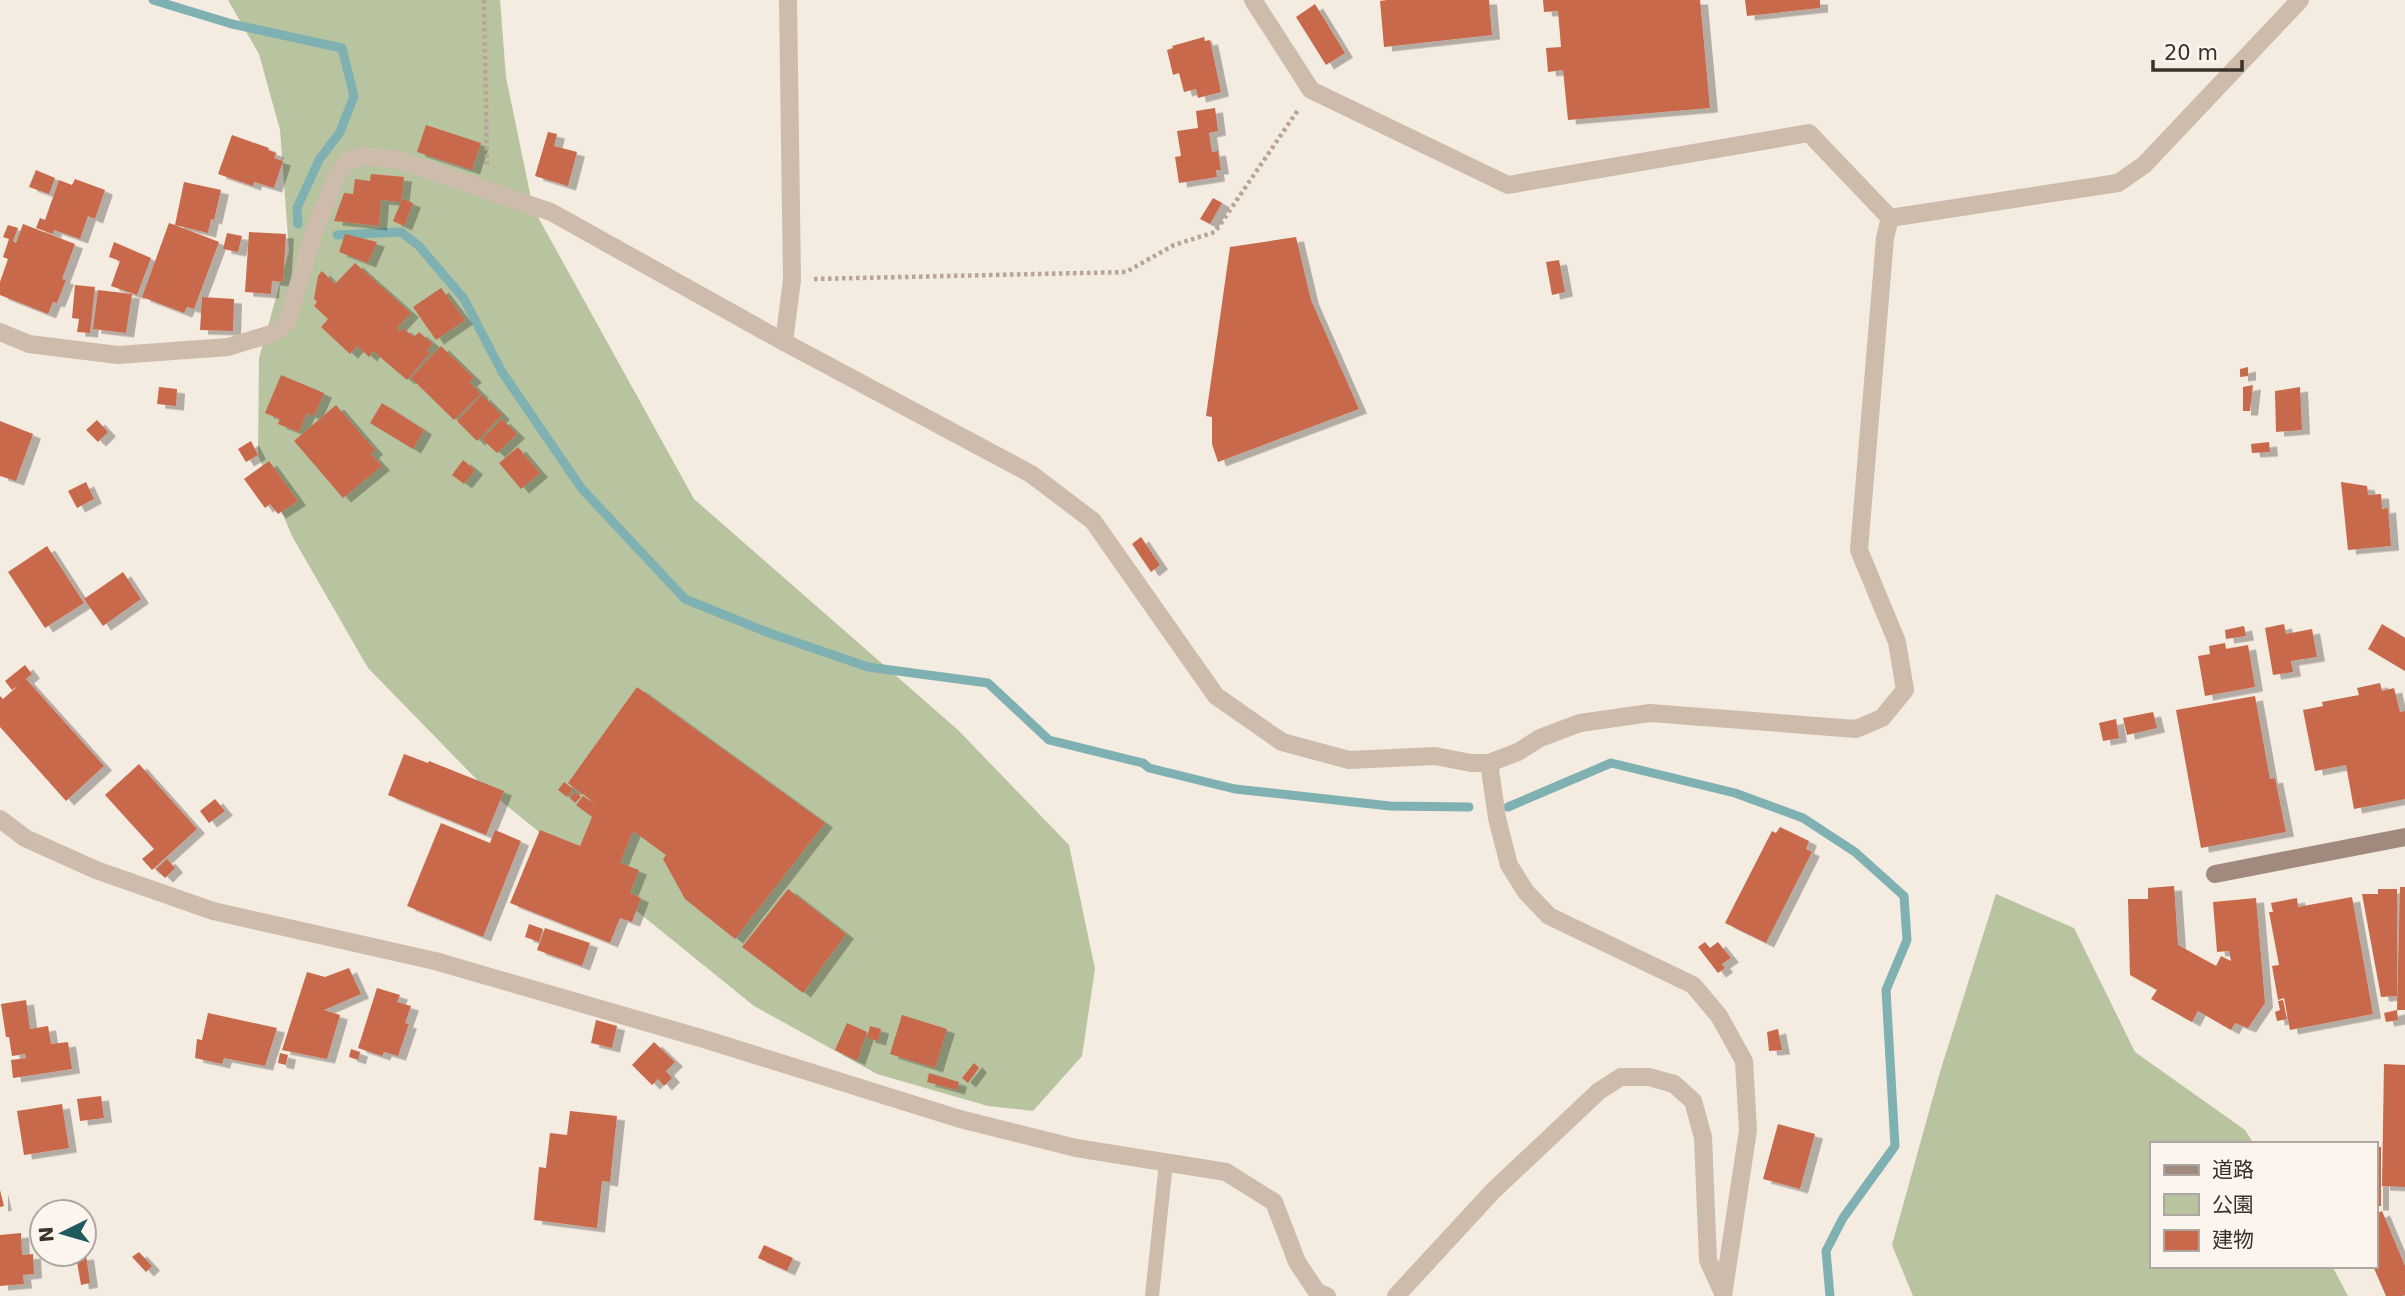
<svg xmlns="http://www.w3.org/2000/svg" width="2405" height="1296" font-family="'DejaVu Sans','Noto Sans JP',sans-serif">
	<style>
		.green { fill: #b8c4a0 }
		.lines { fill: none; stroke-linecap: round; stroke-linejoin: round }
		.stream { stroke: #7fb0b2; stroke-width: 9 }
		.building { fill: #c8694b; filter: url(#shadow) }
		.path { stroke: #b9a596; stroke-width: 4.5; stroke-dasharray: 3.5 3.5; stroke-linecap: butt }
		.lane { stroke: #cdbbac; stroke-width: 14 }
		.street { stroke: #cdbbac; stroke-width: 18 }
		.secondary { stroke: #a18a7d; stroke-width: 18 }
	</style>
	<defs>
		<filter id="shadow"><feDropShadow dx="8" dy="4.5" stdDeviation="0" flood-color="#0004"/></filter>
	</defs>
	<rect width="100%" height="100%" fill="#f4ebe1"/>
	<!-- green -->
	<g class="green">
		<polygon points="228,0 500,0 506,77 533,208 694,499 958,730 1069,845 1095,969 1082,1056 1033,1111 988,1106 877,1074 754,1006 485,788 368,668 292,536 258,455 259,358 289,251 280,130 259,54"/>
		<polygon points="1996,894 2074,928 2135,1052 2245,1130 2254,1144 2151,1144 2151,1266 2332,1266 2348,1296 1913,1296 1892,1245 1940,1072"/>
	</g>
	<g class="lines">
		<!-- stream -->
		<g class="stream">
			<polyline points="153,0 232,24 342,48 354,96 340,132 319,160 297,208 298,224"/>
			<polyline points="337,235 401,232 419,246 464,299 502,372 582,489 685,599 772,634 868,667 988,683 1049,740 1143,763 1149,768 1235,789 1390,806 1469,807"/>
			<polyline points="1508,807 1611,763 1735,793 1803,818 1855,852 1904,896 1907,940 1886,990 1895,1146 1843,1218 1826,1251 1830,1296"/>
		</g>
	</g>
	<!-- building -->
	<g class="building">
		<polygon points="1387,0 1489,0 1492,35 1384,47 1380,1"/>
		<polygon points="1543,0 1700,0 1710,108 1568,120 1563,70 1548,72 1546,48 1561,47 1558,11 1544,12"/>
		<polygon points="1745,0 1820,0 1820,8 1747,16"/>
		<polygon points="1315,4 1345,53 1326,65 1296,17"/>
		<polygon points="1204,37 1205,41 1210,40 1221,92 1198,98 1196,89 1184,92 1179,73 1173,75 1167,50 1173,48 1172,46"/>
		<polygon points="1215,108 1218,131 1209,133 1212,152 1218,151 1221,170 1216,170 1217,177 1179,183 1175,157 1181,156 1177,131 1198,128 1196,111"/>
		<polygon points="426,125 481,143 472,170 417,152"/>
		<polygon points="548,132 557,134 554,146 577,152 568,186 535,176"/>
		<polygon points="232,135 269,148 268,150 276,153 274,158 283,161 274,188 254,182 253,186 218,174"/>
		<polygon points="36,170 55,178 49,194 29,187"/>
		<polygon points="371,174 404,177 401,202 403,199 413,203 404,226 393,221 401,202 381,200 379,226 334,221 344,193 353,194 355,179 370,181"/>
		<polygon points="75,179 105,190 95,219 88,216 80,239 54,230 53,234 36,228 40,218 45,220 59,180 72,185"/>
		<polygon points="184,182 221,190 214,220 211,219 208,233 175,225 219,242 194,309 187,307 184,313 142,297 169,223 175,225"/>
		<polygon points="1213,198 1222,203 1210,224 1200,219"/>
		<polygon points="23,224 75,244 62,279 66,280 57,303 53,302 48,314 0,295 0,282 8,259 3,257 9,239 3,237 8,225 18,228 13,241 16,243"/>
		<polygon points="249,232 286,234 283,282 272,281 271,294 245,292"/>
		<polygon points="227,233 242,236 238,252 223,249"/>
		<polygon points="345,234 377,242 368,263 339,252"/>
		<polygon points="1296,237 1311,300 1359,409 1218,462 1212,444 1212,417 1206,416 1230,247"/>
		<polygon points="114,242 151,258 137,295 111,286 120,261 109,257"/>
		<polygon points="1559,260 1565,292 1552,295 1546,262"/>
		<polygon points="355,263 411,313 397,328 400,332 403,328 414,337 419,332 433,344 427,350 430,353 407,380 373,351 369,357 357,346 350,354 321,327 328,319 314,306 317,302 314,299 318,276 322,271 335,284"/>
		<polygon points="75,285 95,287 90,333 77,332 79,319 72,318"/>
		<polygon points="441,288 465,320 436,340 413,307"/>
		<polygon points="98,290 132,294 126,333 93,329"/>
		<polygon points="202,297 234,299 233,331 200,330"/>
		<polygon points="441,346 474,378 469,382 481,394 454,420 411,378"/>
		<polygon points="2248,367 2248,376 2240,377 2240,369"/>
		<polygon points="281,375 324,393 314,416 307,413 299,432 278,424 280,419 265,413"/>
		<polygon points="2253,385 2250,411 2243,411 2243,387"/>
		<polygon points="159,387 177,389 176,406 157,404"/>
		<polygon points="2300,387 2302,430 2276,432 2275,391"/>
		<polygon points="482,395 502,415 477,441 457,421"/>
		<polygon points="382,403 424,430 413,449 370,423"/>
		<polygon points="336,405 375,450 371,454 382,466 343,498 294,441"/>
		<polygon points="502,419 517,434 497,453 482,439"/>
		<polygon points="97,420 108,432 98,442 86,430"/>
		<polygon points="0,421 33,434 16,481 0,476"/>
		<polygon points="251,441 258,455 246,462 238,449"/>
		<polygon points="2269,442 2270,452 2252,453 2251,444"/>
		<polygon points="518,447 540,473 521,489 499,463"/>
		<polygon points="463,460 475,470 464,484 452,475"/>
		<polygon points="269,461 298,501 278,514 270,504 265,508 244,479"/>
		<polygon points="86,482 94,499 77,508 68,491"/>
		<polygon points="2341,482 2367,486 2368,495 2381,494 2382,509 2388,508 2391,546 2348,550"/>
		<polygon points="1141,537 1160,565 1151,572 1132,544"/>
		<polygon points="47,546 84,603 45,628 8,572"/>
		<polygon points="123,572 141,599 103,626 84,599"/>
		<polygon points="2284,624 2286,634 2312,629 2317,657 2291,661 2293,672 2273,675 2265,628"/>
		<polygon points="2382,624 2405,638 2405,671 2368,649"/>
		<polygon points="2244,626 2246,636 2226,639 2225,630"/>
		<polygon points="2225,643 2226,649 2248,645 2255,687 2205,696 2198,656 2210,654 2209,646"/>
		<polygon points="25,665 32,674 26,679 104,766 66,801 0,727 0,696 3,699 19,685 12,690 5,681"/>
		<polygon points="2380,683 2382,691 2394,688 2400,712 2405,711 2405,799 2354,809 2346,765 2315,771 2303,710 2323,706 2322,702 2359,695 2357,688"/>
		<polygon points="637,687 825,823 735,939 685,899 663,859 666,855 633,831 620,863 639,870 630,893 641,898 632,922 620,918 610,943 510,903 540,830 580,846 592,817 576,805 583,796 597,805 584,795 585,792 583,795 568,783"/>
		<polygon points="2255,696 2270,779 2275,778 2286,832 2201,848 2176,710"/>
		<polygon points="2153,712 2157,728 2127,735 2123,718"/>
		<polygon points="2116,719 2119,738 2103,741 2099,723"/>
		<polygon points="404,754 428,763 429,761 504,791 486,835 388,795"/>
		<polygon points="139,764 197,829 152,870 142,859 154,849 105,795"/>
		<polygon points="564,782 573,789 567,797 558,790"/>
		<polygon points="575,792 581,797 575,803 570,798"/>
		<polygon points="215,799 225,811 209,823 200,811"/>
		<polygon points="441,823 490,843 495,830 521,841 483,937 407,906"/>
		<polygon points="1780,827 1809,841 1806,849 1812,852 1766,943 1725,923 1772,831 1776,833"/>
		<polygon points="167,859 175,868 165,878 156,869"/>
		<polygon points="2174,886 2178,945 2216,966 2221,956 2231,961 2229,951 2217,952 2213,902 2256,898 2265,1003 2248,1028 2235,1023 2231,1030 2198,1011 2192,1022 2151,999 2157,990 2130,975 2128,899 2148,899 2148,888"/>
		<polygon points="2400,887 2405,887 2405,1010 2397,1010"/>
		<polygon points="788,889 846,934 803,993 742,947"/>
		<polygon points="2378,889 2397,889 2397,996 2381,997 2362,894 2378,894"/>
		<polygon points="2352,897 2373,1014 2290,1030 2284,998 2278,1000 2272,966 2279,965 2269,912 2273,912 2271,903 2297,898 2298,907"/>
		<polygon points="529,924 543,929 539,942 525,937"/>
		<polygon points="545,928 590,943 582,966 537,950"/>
		<polygon points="1705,942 1710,948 1718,942 1731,958 1722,964 1725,968 1718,973 1698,947"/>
		<polygon points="349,968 361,994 324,1010 340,1015 327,1059 282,1050 307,972 325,977"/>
		<polygon points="377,988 400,995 397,1002 411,1006 405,1023 409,1024 398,1056 384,1052 382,1056 358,1048"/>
		<polygon points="26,1000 30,1029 48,1026 51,1044 68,1042 72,1069 13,1078 11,1060 26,1058 25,1054 12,1056 9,1037 6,1037 1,1004"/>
		<polygon points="2283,1000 2287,1019 2277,1021 2275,1012 2280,1010 2278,1001"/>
		<polygon points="2397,1010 2398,1020 2386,1022 2384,1013"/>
		<polygon points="208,1013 277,1028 265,1066 224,1058 222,1064 195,1058 197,1039 202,1040"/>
		<polygon points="902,1015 947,1029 935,1068 890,1054"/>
		<polygon points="596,1020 617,1026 612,1048 591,1043"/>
		<polygon points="847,1023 867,1032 857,1061 835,1050"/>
		<polygon points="870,1026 881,1029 878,1041 867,1038"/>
		<polygon points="1778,1029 1782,1050 1769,1051 1767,1032"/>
		<polygon points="654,1042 675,1062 666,1071 672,1078 664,1086 658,1079 652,1085 632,1065"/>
		<polygon points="351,1049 360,1052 358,1060 349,1057"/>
		<polygon points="280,1053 288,1055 286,1065 278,1063"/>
		<polygon points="974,1063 979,1068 968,1083 962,1078"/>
		<polygon points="2384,1064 2405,1065 2405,1187 2382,1186"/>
		<polygon points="929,1073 959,1082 957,1090 927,1082"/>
		<polygon points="101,1096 104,1118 80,1121 77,1099"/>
		<polygon points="62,1104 69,1148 24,1155 17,1111"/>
		<polygon points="570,1111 617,1116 610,1182 602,1181 597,1228 534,1220 539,1167 546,1168 550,1133 567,1135"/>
		<polygon points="1778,1124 1815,1134 1800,1189 1763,1179"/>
		<rect x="2375" y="1147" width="6" height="59"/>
		<polygon points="0,1190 4,1206 0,1207"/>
		<polygon points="2382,1211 2405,1266 2405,1295 2402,1296 2386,1296 2373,1266 2375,1266 2375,1214"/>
		<polygon points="21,1233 22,1255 33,1254 34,1274 23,1275 24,1284 0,1286 0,1235"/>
		<polygon points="764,1245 793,1258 787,1271 758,1258"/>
		<polygon points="139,1252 152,1266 146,1272 132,1257"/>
		<polygon points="86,1255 90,1283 81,1285 76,1256"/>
	</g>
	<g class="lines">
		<!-- path -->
		<g class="path">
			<polyline points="484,0 487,165"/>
			<polyline points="814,279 1126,272 1174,245 1215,232 1298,110"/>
		</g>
		<!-- lane -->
		<polyline class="lane" points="1152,1296 1166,1163"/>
		<!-- street -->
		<g class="street">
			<polyline points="1253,0 1311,90 1508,185 1809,133 1890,218"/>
			<polyline points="0,332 29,344 118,355 228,347 277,332 287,322 316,227 337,176 347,162 363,156 398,160 551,212 784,342 1031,474 1093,521 1216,696 1282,742 1349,760 1435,756 1471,763 1489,763 1518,752 1540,738 1580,723 1650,713 1856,729 1882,718 1905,690 1897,642 1859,550 1885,238 1890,218 2118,183 2144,165 2300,0"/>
			<polyline points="784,342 792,280 788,0"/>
			<polyline points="1489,763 1497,818 1509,865 1526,892 1549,916 1693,985 1719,1016 1744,1061 1748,1130 1723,1296"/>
			<polyline points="0,819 25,838 96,870 213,911 435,961 704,1039 960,1119 1076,1148 1226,1172 1274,1202 1297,1262 1317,1292 1327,1296"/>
			<polyline points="1396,1296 1493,1191 1599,1091 1621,1077 1649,1077 1674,1084 1693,1101 1703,1137 1708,1260 1722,1291"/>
		</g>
		<!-- secondary -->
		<polyline class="secondary" points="2215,874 2405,837"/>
	</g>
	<!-- legend -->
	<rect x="2150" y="1142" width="228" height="126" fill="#fbf5ee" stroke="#aea6a0" stroke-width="2"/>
	<rect x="2164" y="1165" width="35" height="10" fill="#a18a7d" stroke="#aea6a0" stroke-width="2"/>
	<text x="2212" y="1177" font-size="21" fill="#3b302b">道路</text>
	<rect x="2164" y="1194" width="35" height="21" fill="#b8c4a0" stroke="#aea6a0" stroke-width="2"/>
	<text x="2212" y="1212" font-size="21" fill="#3b302b">公園</text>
	<rect x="2164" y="1230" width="35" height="21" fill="#c8694b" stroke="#aea6a0" stroke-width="2"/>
	<text x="2212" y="1247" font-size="21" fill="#3b302b">建物</text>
	<!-- north arrow -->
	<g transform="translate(63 1233) rotate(265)"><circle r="33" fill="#fbf5ee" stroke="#aea6a0" stroke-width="2"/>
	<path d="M0-5L12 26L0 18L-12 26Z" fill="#1f5a5e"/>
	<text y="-10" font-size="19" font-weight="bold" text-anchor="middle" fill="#3b302b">N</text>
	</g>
	<!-- scale -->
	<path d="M2153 60v10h89v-10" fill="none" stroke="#3b302b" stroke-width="3.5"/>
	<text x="2164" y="60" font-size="21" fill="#3b302b" stroke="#fbf5ee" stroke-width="5" paint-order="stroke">20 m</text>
</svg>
